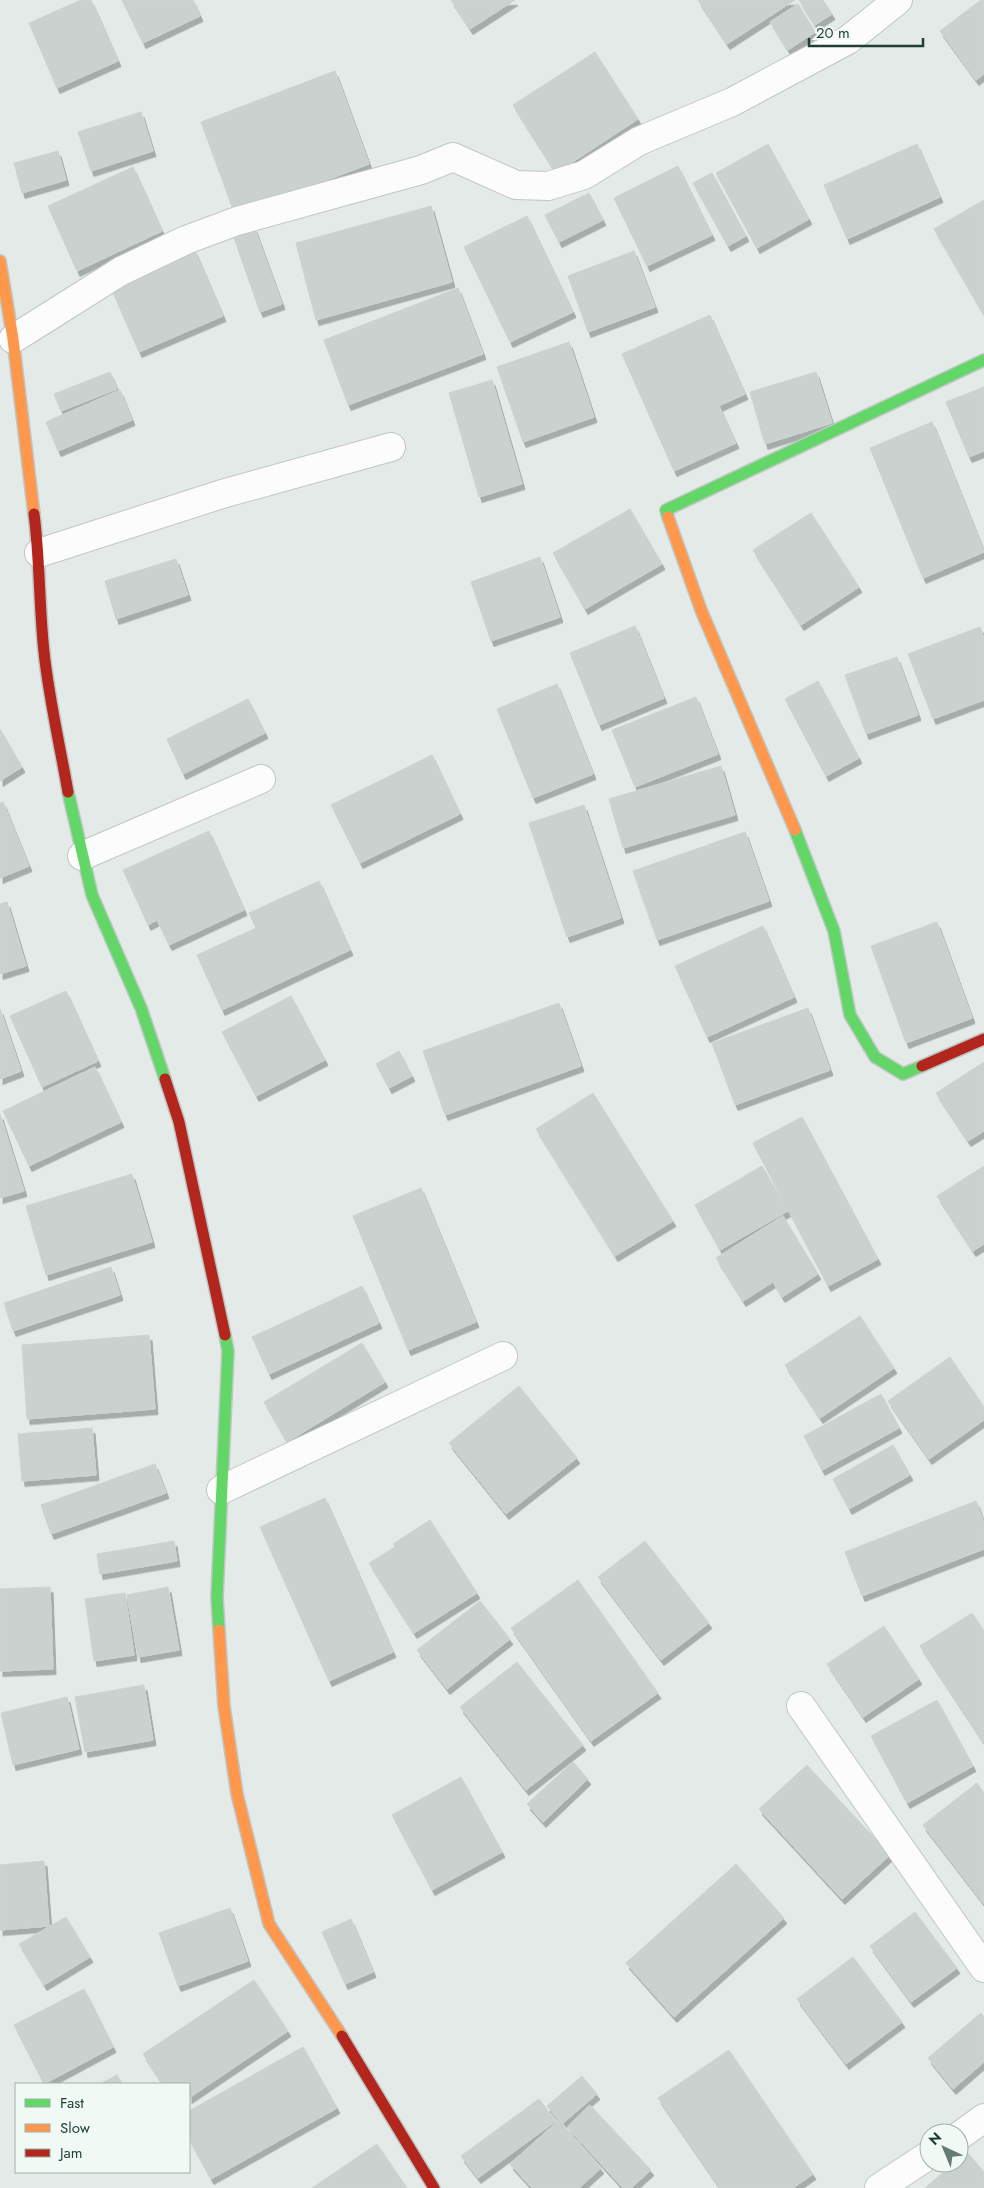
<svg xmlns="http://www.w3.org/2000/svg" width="984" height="2188" font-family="Jost,sans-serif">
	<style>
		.building { fill: #cad1ce; stroke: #ccd3d0; filter: url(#shadow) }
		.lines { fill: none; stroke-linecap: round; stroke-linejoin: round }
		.street-casing { stroke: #c0c7c4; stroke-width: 30 }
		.fast-casing { stroke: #bec7c4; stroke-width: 14 }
		.slow-casing { stroke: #bec7c4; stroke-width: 14 }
		.jam-casing { stroke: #bec7c4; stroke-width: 14 }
		.street { stroke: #fbfcfb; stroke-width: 28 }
		.fast { stroke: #63d668; stroke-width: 11 }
		.slow { stroke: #ff974d; stroke-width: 11 }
		.jam { stroke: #b3261e; stroke-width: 11 }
	</style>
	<defs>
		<filter id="shadow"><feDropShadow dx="3" dy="5.5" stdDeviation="0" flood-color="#0004"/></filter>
	</defs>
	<rect width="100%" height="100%" fill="#e3eae7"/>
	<!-- building -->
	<g class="building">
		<polygon points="81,0 91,0 118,61 57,88 29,23"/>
		<polygon points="122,0 193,0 200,16 143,43"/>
		<polygon points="451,0 515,0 470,29"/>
		<polygon points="698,0 795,0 727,44"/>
		<polygon points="799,0 823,0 832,14 815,25"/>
		<polygon points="981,0 984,0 984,74 976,80 940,31"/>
		<polygon points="798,4 815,32 788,50 770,22"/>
		<polygon points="595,52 638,119 556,173 513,105"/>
		<polygon points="335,71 369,164 235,215 201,122"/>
		<polygon points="141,112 153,151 91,171 78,132"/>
		<polygon points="768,144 809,219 757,248 716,173"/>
		<polygon points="917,144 940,197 847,239 824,185"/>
		<polygon points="58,151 66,180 22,193 14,163"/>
		<polygon points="678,166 712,235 647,266 614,198"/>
		<polygon points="133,167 162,231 77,271 48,206"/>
		<polygon points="712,173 746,236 728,246 693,183"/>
		<polygon points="589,193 603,220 559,242 545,215"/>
		<polygon points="984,200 984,315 934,229"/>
		<polygon points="431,206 452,282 316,320 296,243"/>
		<polygon points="527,216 573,312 510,342 464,247"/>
		<polygon points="254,227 282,304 260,312 233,235"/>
		<polygon points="194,249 223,316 139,352 110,286"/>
		<polygon points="634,251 655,307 588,332 568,276"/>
		<polygon points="458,288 483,354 348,405 324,340"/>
		<polygon points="710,315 745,394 719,406 736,443 674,471 622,354"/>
		<polygon points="569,342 594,417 523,442 497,367"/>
		<polygon points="110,372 117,389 61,411 54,394"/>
		<polygon points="816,372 832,423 765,444 750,392"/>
		<polygon points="492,380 522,484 479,497 449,393"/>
		<polygon points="984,387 984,451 969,457 946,402"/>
		<polygon points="120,390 132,420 58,451 46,422"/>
		<polygon points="932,422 984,552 923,578 870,448"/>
		<polygon points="630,509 662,564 585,609 553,553"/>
		<polygon points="811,513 859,587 801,625 753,550"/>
		<polygon points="540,557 560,617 491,641 471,582"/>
		<polygon points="176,559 188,595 116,619 105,581"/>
		<polygon points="635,626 664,698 599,725 570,653"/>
		<polygon points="980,627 984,639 984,700 933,719 908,654"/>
		<polygon points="897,657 918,715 866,734 845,675"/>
		<polygon points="818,681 859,758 826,776 785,699"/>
		<polygon points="557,684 593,774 533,798 497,709"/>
		<polygon points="696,697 718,754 635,787 612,730"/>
		<polygon points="248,699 265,733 183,774 167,739"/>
		<polygon points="0,729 22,767 0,781"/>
		<polygon points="432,755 460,814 360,863 331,805"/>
		<polygon points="721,766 735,815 623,848 609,799"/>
		<polygon points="3,802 29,866 0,878 0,803"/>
		<polygon points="584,805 621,918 567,937 529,823"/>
		<polygon points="209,831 244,910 169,945 157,920 148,925 123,870"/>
		<polygon points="745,832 769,901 657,940 633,871"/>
		<polygon points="319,881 350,950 222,1010 197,955 256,928 249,913"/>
		<polygon points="7,902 26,966 0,974 0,904"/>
		<polygon points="937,922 972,1018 906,1043 871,946"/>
		<polygon points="763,926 794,997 707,1037 675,966"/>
		<polygon points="66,991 98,1061 42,1087 10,1016"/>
		<polygon points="291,996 325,1060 256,1096 222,1032"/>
		<polygon points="559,1003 581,1066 445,1115 423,1051"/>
		<polygon points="808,1008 830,1070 735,1105 712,1043"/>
		<polygon points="0,1009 21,1071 0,1079"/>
		<polygon points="399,1051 412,1076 389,1088 376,1064"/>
		<polygon points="984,1062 984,1131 968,1141 936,1093"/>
		<polygon points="95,1067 121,1122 29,1166 3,1111"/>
		<polygon points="593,1093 673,1221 615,1256 536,1129"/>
		<polygon points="0,1114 24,1191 0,1198"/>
		<polygon points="802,1117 878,1259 828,1286 753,1143"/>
		<polygon points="762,1166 788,1211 720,1250 695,1205"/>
		<polygon points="984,1166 984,1244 973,1251 937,1196"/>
		<polygon points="132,1174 152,1242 46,1275 26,1206"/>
		<polygon points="421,1188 476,1322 408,1350 353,1216"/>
		<polygon points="783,1216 818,1274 782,1297 773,1282 743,1301 716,1258"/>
		<polygon points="111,1267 120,1295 13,1331 4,1303"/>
		<polygon points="362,1286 379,1323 269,1374 252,1337"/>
		<polygon points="860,1316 894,1368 820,1418 785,1365"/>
		<polygon points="149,1335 155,1409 27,1419 22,1345"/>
		<polygon points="362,1343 385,1382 287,1442 264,1402"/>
		<polygon points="950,1357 984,1407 984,1420 929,1459 888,1401"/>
		<polygon points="519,1386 577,1458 506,1514 449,1443"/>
		<polygon points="881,1394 899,1428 822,1470 804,1436"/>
		<polygon points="92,1428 96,1475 22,1481 18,1434"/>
		<polygon points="893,1445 910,1475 849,1509 833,1479"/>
		<polygon points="155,1464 166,1493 51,1534 41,1505"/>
		<polygon points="325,1498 393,1652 329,1681 260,1527"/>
		<polygon points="976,1501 984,1523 984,1549 862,1596 845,1552"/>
		<polygon points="430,1520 477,1593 414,1633 369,1563 395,1547 393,1544"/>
		<polygon points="174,1541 177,1561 100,1574 97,1554"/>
		<polygon points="645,1541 709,1623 661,1660 598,1577"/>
		<polygon points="578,1580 658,1693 591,1741 511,1628"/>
		<polygon points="50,1587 53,1669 0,1671 0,1589"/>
		<polygon points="168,1587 179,1650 138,1657 127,1595"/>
		<polygon points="125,1593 134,1655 94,1661 85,1599"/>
		<polygon points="480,1601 510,1639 447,1689 417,1650"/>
		<polygon points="972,1613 984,1631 984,1743 920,1646"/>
		<polygon points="884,1626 919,1679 863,1717 827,1664"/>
		<polygon points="517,1662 583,1745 526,1790 460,1707"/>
		<polygon points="144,1685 153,1740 85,1752 75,1697"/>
		<polygon points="67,1697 79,1749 13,1765 1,1713"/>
		<polygon points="937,1700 973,1766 907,1803 871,1736"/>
		<polygon points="573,1762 588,1779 543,1822 527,1804"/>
		<polygon points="807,1765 890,1855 842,1899 759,1809"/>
		<polygon points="461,1777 502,1852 432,1890 392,1815"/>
		<polygon points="977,1783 984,1793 984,1904 923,1825"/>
		<polygon points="44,1861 49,1926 0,1930 0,1865"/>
		<polygon points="736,1864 784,1918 674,2017 626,1963"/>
		<polygon points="230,1908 248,1961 178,1986 159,1933"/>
		<polygon points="915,1912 957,1968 911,2002 870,1946"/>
		<polygon points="66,1917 90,1957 44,1985 19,1944"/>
		<polygon points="351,1919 373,1972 345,1984 322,1932"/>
		<polygon points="853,1957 902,2022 846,2064 797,1999"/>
		<polygon points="254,1980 288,2031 189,2098 189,2084 163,2084 143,2054"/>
		<polygon points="84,1989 113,2047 44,2084 14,2025"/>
		<polygon points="981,2013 984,2017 984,2062 953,2089 928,2058"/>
		<polygon points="303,2047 337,2108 211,2179 189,2139 189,2111"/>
		<polygon points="729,2050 813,2174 793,2188 720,2188 658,2098"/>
		<polygon points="117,2075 122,2084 100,2084"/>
		<polygon points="582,2076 597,2094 562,2124 547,2106"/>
		<polygon points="539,2099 556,2121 478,2178 461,2156"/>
		<polygon points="590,2105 651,2170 631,2188 623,2188 567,2127"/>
		<polygon points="559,2120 601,2168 579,2188 532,2188 510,2164"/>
		<polygon points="377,2144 407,2188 312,2188"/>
		<polygon points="967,2152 984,2172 984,2188 925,2188 954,2163 959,2163 959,2159"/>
	</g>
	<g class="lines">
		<defs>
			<g id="street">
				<polyline points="13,339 121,271 186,240 237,221 421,170 453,157 516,185 548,186 584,175 639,141 732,102 848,40 898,0"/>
				<polyline points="39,553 222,494 391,447"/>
				<polyline points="82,856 261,779"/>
				<polyline points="221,1490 503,1356"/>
				<polyline points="801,1706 984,1968"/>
				<polyline points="959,2136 984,2118"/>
				<polyline points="879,2188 929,2155"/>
			</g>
			<g id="fast">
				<polyline points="668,517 666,510 984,360"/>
				<polyline points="68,792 92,895 141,1008 165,1079"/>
				<polyline points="795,830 834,931 850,1015 875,1057 903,1074 922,1066"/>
				<polyline points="219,1630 217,1597 228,1351 225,1335"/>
			</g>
			<g id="slow">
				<polyline points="0,261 13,339 34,514"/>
				<polyline points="668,517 701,610 795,830"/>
				<polyline points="219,1630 224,1706 237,1794 269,1924 342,2036"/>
			</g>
			<g id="jam">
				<path d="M34 514C40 560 39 606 44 652 49 699 60 746 68 792"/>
				<polyline points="922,1066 984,1039"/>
				<polyline points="165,1079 179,1122 225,1335"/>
				<polyline points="342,2036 434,2188"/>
			</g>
		</defs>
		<!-- street casing -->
		<use href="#street" class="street-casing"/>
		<!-- fast casing -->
		<use href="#fast" class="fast-casing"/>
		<!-- slow casing -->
		<use href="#slow" class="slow-casing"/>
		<!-- jam casing -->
		<use href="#jam" class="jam-casing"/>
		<!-- street -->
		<use href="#street" class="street"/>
		<!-- fast -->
		<use href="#fast" class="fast"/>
		<!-- slow -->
		<use href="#slow" class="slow"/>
		<!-- jam -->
		<use href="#jam" class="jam"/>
	</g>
	<!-- legend -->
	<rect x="15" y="2083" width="175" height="90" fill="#f1f9f5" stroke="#9dafa9"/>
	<rect x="25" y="2099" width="25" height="8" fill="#63d668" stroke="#9dafa9"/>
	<text x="60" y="2108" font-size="15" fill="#1f3f36">Fast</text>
	<rect x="25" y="2124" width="25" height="8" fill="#ff974d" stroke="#9dafa9"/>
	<text x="60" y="2133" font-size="15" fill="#1f3f36">Slow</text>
	<rect x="25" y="2149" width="25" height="8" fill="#b3261e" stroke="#9dafa9"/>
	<text x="60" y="2158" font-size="15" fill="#1f3f36">Jam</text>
	<!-- north arrow -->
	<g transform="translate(944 2148) rotate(316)"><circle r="24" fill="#f1f9f5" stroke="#9dafa9"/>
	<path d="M0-4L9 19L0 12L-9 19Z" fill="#647b74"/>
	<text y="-8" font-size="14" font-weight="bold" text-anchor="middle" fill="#1f3f36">N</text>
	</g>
	<!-- scale -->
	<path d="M809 38v8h114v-8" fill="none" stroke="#1f3f36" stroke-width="2.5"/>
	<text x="816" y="38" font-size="15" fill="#1f3f36" stroke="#f1f9f5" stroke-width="4" paint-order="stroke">20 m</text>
</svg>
